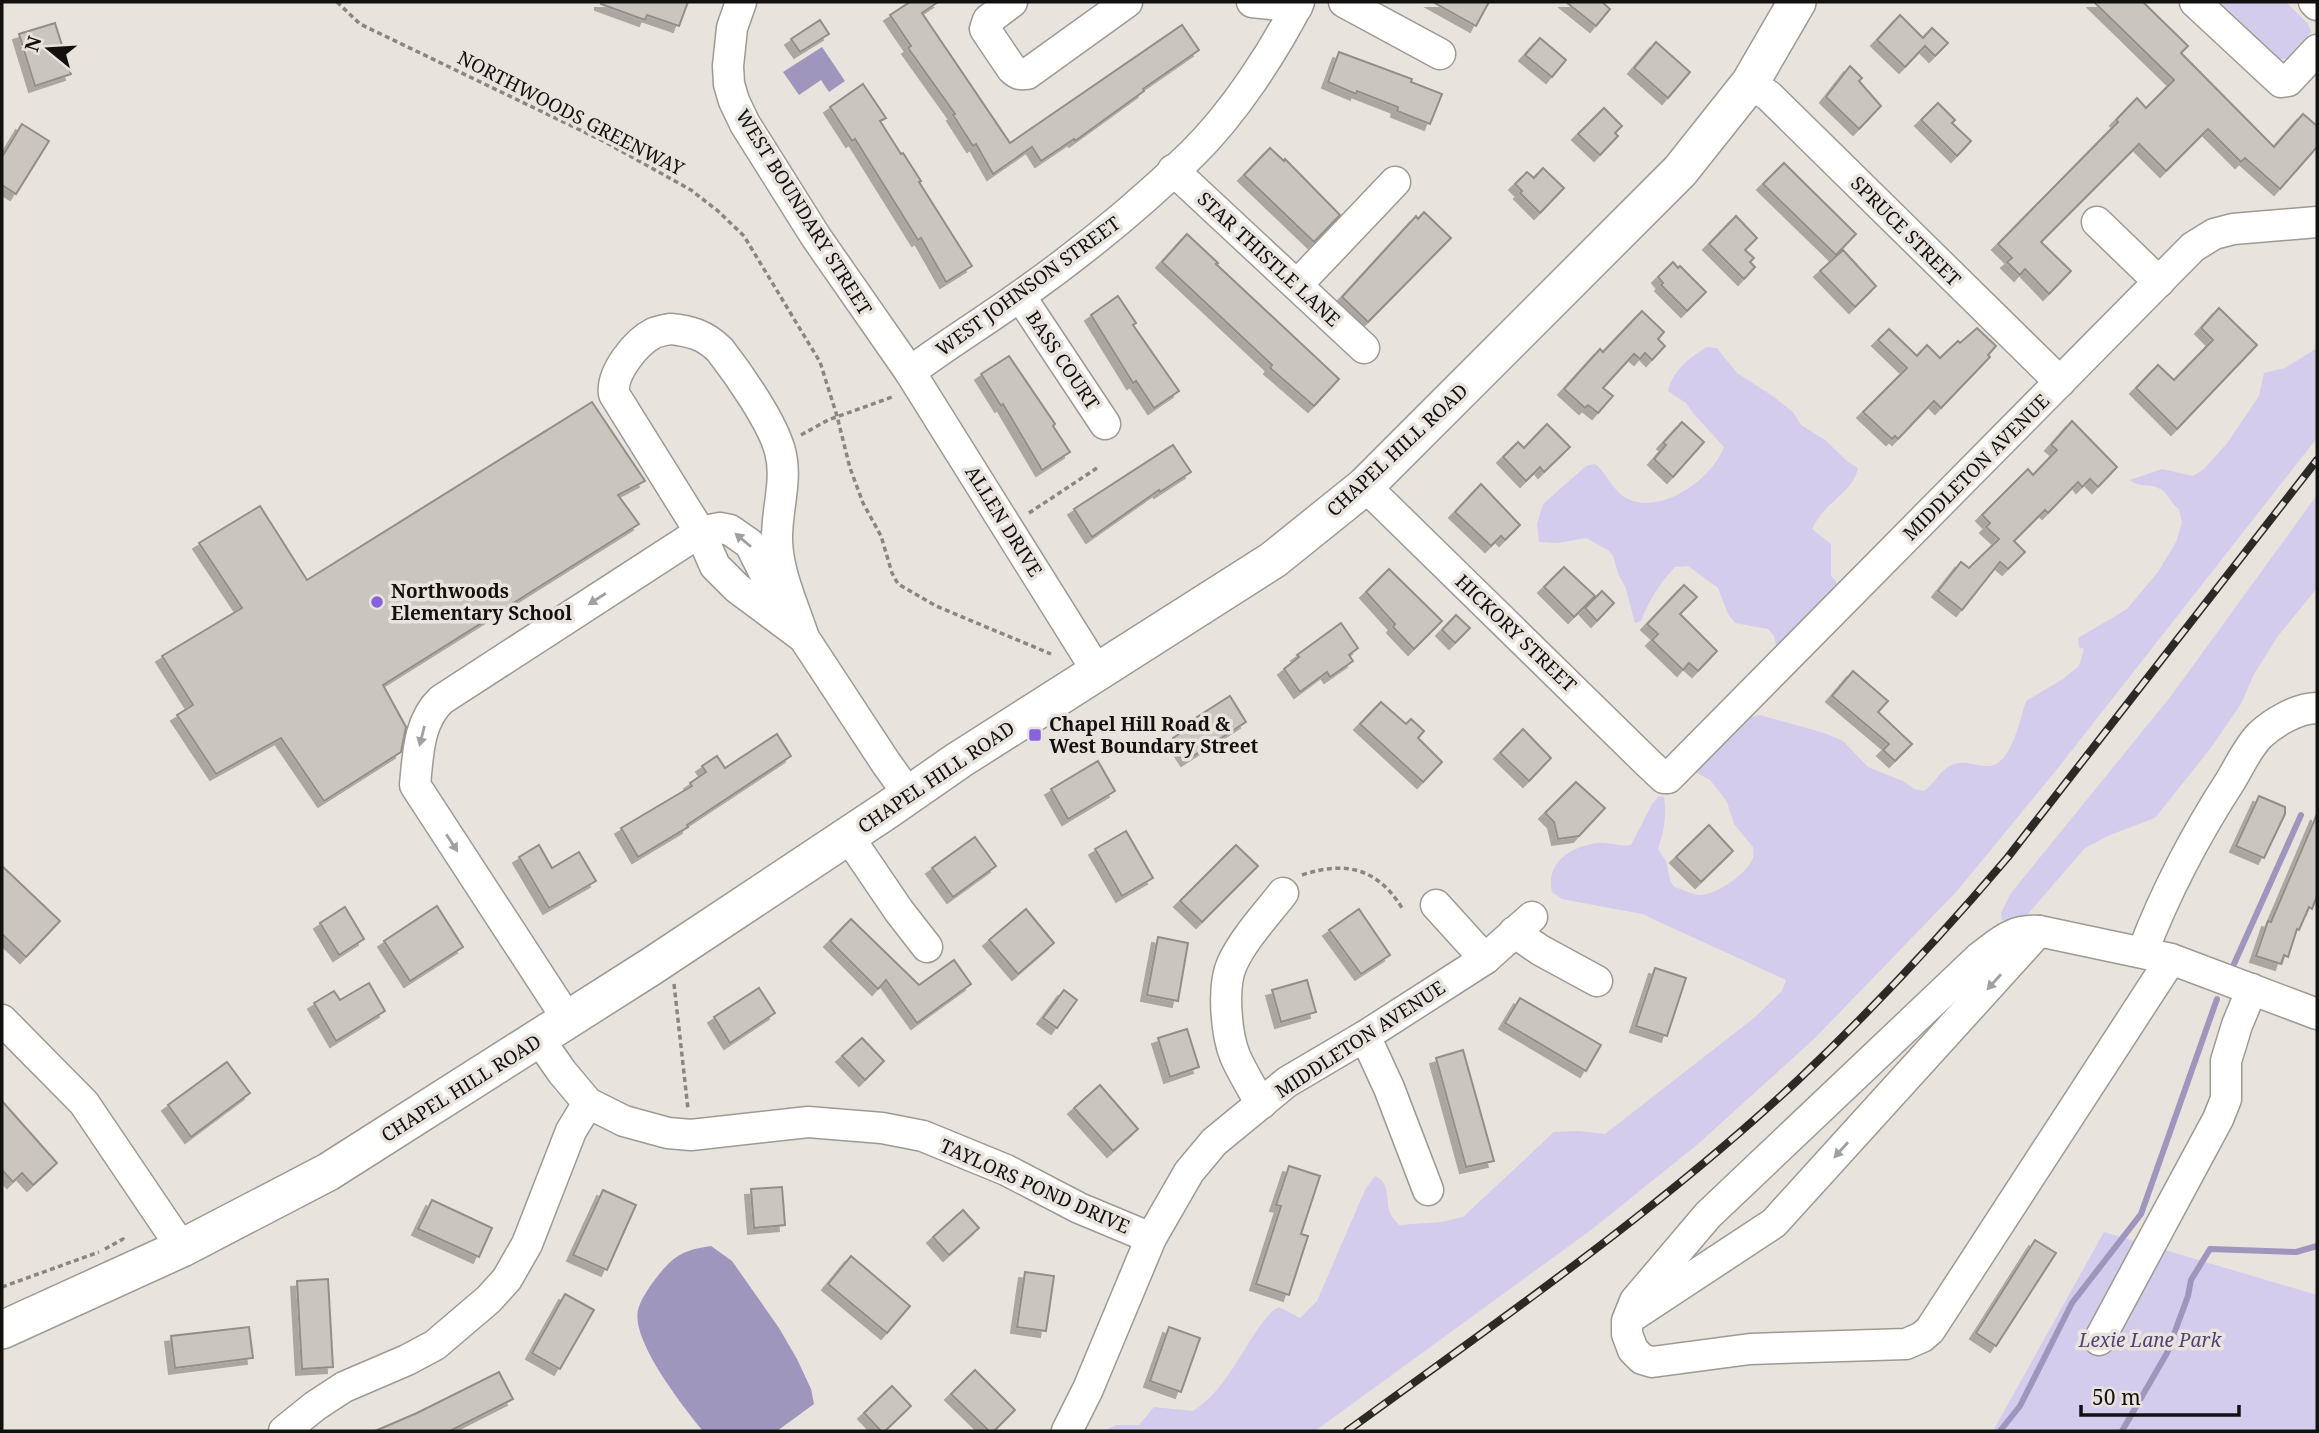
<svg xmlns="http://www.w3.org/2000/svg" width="2319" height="1433" font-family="'Noto Serif',serif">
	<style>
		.green { fill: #d3cced }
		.water { fill: #9f96be }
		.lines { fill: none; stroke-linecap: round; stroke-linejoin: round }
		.stream { stroke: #9f96be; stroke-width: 6 }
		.building { fill: #cbc5c0; stroke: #948e89; stroke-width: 2; filter: url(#shadow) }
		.minor-casing { stroke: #9e9994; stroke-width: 33 }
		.major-casing { stroke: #9e9994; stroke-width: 40 }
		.path { stroke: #8a8682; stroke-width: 3.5; stroke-dasharray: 5 3.5; stroke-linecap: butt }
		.minor { stroke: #fff; stroke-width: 30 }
		.major { stroke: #fff; stroke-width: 37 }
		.rail-casing { stroke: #2c2a27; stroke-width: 8 }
		.rail { stroke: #e9e3dd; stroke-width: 5; stroke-dasharray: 16; stroke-linecap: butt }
		.oneway { fill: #a1a09f }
		.poi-dot { fill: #8861dc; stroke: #e9e3dd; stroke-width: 2.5 }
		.labels { text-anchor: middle; stroke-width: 7; stroke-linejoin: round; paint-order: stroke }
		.street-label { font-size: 19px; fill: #13110f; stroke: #e9e3dd }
		.poi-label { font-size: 19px; font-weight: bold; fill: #13110f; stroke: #e9e3dd; text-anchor: start }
		.park-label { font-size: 19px; font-style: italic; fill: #514278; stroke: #e9e3dd }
	</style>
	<defs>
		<filter id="shadow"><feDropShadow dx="-6" dy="6" stdDeviation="0" flood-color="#0004"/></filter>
	</defs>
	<rect width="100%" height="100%" fill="#e9e3dd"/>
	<!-- green -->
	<g class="green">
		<polygon points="2220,2 2286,2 2308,24 2311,32 2287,58 2280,60"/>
		<path d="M1707 347 1717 348 1737 373 1774 397 1793 412 1801 425 1825 440 1848 462 1858 468C1853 493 1824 502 1812 529L1831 544V576L1836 581 1838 588 1777 649 1774 636 1768 629 1735 623 1728 614 1718 588 1688 566 1675 567C1660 583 1649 600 1641 621L1635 623 1625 586 1619 576 1613 556 1608 550 1586 538 1557 543 1539 542 1537 524 1543 504 1586 466 1595 464C1607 473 1614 493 1628 499 1662 515 1712 479 1724 447L1693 413 1686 403 1668 391C1673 370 1689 358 1707 347Z"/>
		<path d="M2317 348V438L2058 768 1957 891 1814 1039 1698 1144 1591 1230 1315 1431H1104L1116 1425H1139L1154 1407 1193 1411C1225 1391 1241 1351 1263 1322 1269 1315 1271 1311 1279 1307L1300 1318 1317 1301 1365 1190 1375 1176C1392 1184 1384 1200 1391 1215 1393 1218 1396 1221 1399 1225L1441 1222 1463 1217 1554 1132 1579 1131 1605 1134 1754 1018 1782 991 1786 980 1642 914 1562 899 1552 892C1545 863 1571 846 1598 843 1610 842 1619 847 1631 845L1652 804 1659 796 1664 797C1667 816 1664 831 1658 849L1666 861 1670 880 1674 887C1683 889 1692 895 1700 895 1716 895 1747 874 1753 858 1754 855 1753 851 1753 847L1734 824 1727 802 1722 795 1710 780 1695 772 1750 717 1760 715 1824 733 1843 741 1868 767 1903 781 1914 789 1924 791C1935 784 1939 770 1952 765 1965 759 1976 767 1990 766 2012 763 2020 719 2026 701L2063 679 2079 666 2084 649 2079 647 2078 638 2127 609 2158 572 2176 542 2182 523 2179 509C2170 504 2169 492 2158 488 2148 483 2139 488 2130 480L2162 469 2193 476 2204 469 2228 442 2259 396 2264 373 2285 368Z"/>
		<polygon points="2317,495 2317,588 2278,636 2254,674 2241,704 2210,749 2155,818 2110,835 2085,848 2027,915 2014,920 2002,920 2001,913 2011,893 2171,696"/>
		<polygon points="2104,1232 2317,1295 2317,1431 1993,1431"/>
	</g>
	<!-- water -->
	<g class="water">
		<polygon points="822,47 845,81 829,92 821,80 799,95 783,72"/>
		<path d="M711 1246 732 1261 779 1328 797 1359 811 1389 814 1404 777 1431H703C684 1408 631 1341 638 1310 641 1298 650 1286 657 1277 674 1255 684 1250 711 1246Z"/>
	</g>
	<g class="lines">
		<!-- stream -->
		<g class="stream">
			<polyline points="2234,964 2301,815"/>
			<polyline points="2000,1431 2020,1406 2072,1303 2141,1214 2217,999"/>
			<polyline points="2122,1431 2167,1353 2188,1296 2191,1280 2210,1249 2296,1252 2317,1246"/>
		</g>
	</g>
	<!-- building -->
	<g class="building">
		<polygon points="601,2 688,2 679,26 647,15 645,20 601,4"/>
		<polygon points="910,2 938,2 922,13 1010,143 1182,25 1199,50 1143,89 1144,91 1075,141 1074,139 1041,161 1032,147 993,174 976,144 973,146 953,115 955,114 908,48 911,46 890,15"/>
		<polygon points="1433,2 1489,2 1476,26"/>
		<polygon points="1566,2 1602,2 1610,9 1596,26"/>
		<polygon points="2094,2 2143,2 2188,46 2181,53 2274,147 2303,114 2317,126 2317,147 2280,189 2245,158 2241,162 2208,129 2166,171 2139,144 2041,242 2071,271 2049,294 2025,269 2020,275 2007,262 2012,258 1998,244 2118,122 2116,120 2137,98 2146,108 2174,80"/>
		<polygon points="1900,15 1923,38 1932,28 1948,43 1935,56 1925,46 1905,67 1877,40"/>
		<polygon points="820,20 829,34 800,52 791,39"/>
		<polygon points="55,23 71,74 35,86 19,34"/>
		<polygon points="1540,38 1566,60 1552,77 1525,55"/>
		<polygon points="1656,42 1690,72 1668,98 1634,68"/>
		<polygon points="1339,52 1412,79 1411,82 1442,94 1430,124 1397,111 1398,107 1357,91 1356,94 1328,82"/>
		<polygon points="1850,66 1862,78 1859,81 1881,106 1859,129 1826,97"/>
		<polygon points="863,84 886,118 880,121 901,154 903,153 921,181 919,182 972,266 946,282 921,238 918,240 855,139 852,141 830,107"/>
		<polygon points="1938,103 1955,120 1952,123 1971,141 1957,156 1921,120"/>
		<polygon points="1604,108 1622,126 1615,133 1618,136 1600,155 1578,134"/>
		<polygon points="22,124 49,141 16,194 2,185 2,157"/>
		<polygon points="1270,148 1284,161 1285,159 1340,215 1314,242 1244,175"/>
		<polygon points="1784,163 1856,234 1836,255 1763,184"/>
		<polygon points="1543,168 1564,188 1540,213 1520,193 1522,191 1515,184 1527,172 1534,178"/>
		<polygon points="1424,212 1451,238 1368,322 1342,297 1416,216 1418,219"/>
		<polygon points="1736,216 1757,238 1745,250 1754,258 1750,262 1755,267 1744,279 1709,244"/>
		<polygon points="1187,234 1218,263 1216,264 1339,379 1314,406 1270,368 1272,365 1162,262"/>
		<polygon points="1843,250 1876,286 1855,307 1820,271"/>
		<polygon points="1673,262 1678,268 1680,266 1706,292 1687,311 1661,285 1663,283 1658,277"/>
		<polygon points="1118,296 1136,323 1133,325 1179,391 1154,408 1136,381 1133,383 1091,315"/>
		<polygon points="2219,308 2257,345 2177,429 2136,388 2158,365 2174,380 2213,340 2201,328"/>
		<polygon points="1642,311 1664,332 1658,339 1665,346 1652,360 1645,353 1640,359 1634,354 1603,388 1613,396 1598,413 1588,405 1585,408 1564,389 1600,349 1603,352"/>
		<polygon points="1977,328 1996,346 1988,355 1990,357 1941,408 1934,401 1898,439 1895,436 1892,439 1863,412 1907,368 1878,340 1889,329 1917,356 1927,345 1940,358 1958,341 1960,343"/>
		<polygon points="1009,356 1055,424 1053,426 1070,452 1042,470 1003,404 1001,406 981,374"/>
		<polygon points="592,402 645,481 618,495 639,524 383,685 406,727 401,752 324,801 281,738 216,774 177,715 193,705 162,656 242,608 199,543 260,506 307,580"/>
		<polygon points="2072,421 2117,467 2098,487 2090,479 2082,487 2078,482 2048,513 2045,510 2014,541 2025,552 2008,569 2000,562 1962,610 1938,591 1961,562 1969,568 1999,539 1986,527 1990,523 1982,515 2028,469 2033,475 2057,450 2051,445"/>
		<polygon points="1682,422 1704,442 1673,477 1654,459 1666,445 1663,443"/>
		<polygon points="1547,424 1570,447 1544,472 1540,467 1526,481 1503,457 1518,442 1524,448"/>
		<polygon points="1173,445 1191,472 1160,492 1159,490 1092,537 1074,509"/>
		<polygon points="1481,484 1520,525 1505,540 1501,536 1491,546 1455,512"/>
		<polygon points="1564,567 1595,596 1574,617 1544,587"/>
		<polygon points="1389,569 1442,621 1414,649 1393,627 1395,624 1366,592"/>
		<polygon points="1684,585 1697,597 1680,614 1717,651 1698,671 1689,663 1683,670 1652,640 1658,634 1647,624"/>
		<polygon points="1602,591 1614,603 1597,621 1585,608"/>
		<polygon points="1456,615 1470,628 1455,643 1442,630"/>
		<polygon points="1341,623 1358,648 1349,655 1353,661 1330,677 1327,672 1300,692 1284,669 1299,657 1297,655"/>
		<polygon points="1853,671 1888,701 1878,712 1912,744 1895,761 1883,750 1889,744 1832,696"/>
		<polygon points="1230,696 1246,722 1187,760 1173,738 1188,728 1186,724"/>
		<polygon points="1381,702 1406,724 1411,719 1424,731 1418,738 1442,762 1423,782 1360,724"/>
		<polygon points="1523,729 1551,758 1529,781 1500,753"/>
		<polygon points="777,734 791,756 687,825 688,827 638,857 621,828 692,786 690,783 706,772 702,766 717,756 725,768"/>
		<polygon points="1098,761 1115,791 1068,819 1051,789"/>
		<polygon points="1576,782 1605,808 1579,836 1558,839 1554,822 1545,813"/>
		<polygon points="2259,796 2285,807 2285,814 2264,858 2236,846"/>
		<polygon points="2317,814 2317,896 2312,909 2309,907 2299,930 2297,929 2288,957 2284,955 2281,964 2256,956 2268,921 2271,922"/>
		<polygon points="1709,825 1733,851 1701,882 1676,857"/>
		<polygon points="1126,831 1153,878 1122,896 1095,849"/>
		<polygon points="975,837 996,866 953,897 932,868"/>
		<polygon points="539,845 552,868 579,852 596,881 549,908 519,857"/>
		<polygon points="1236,845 1258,866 1202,922 1180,901"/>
		<polygon points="2,866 60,921 26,957 2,934"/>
		<polygon points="437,906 463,947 410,981 384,941"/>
		<polygon points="345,907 364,939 339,955 320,923"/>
		<polygon points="1026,909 1054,943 1018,974 989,940"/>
		<polygon points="1359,909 1390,955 1361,974 1329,930"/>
		<polygon points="851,919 919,985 954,960 971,984 917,1023 886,980 878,989 830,941"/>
		<polygon points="1158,937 1188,943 1178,1001 1147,995"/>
		<polygon points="1655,968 1686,978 1667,1036 1636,1026"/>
		<polygon points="1307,980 1316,1012 1281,1022 1272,990"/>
		<polygon points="369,983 385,1011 336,1041 314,1003 334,991 340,1000"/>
		<polygon points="759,988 775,1013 730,1043 714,1017"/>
		<polygon points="1064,990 1077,1000 1057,1028 1043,1018"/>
		<polygon points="1520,998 1601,1045 1586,1071 1505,1023"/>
		<polygon points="1187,1029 1199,1067 1170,1077 1158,1038"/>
		<polygon points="862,1038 884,1061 865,1080 842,1056"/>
		<polygon points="1463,1050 1494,1161 1466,1167 1436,1058"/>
		<polygon points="227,1062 250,1093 191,1137 168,1105"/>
		<polygon points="1100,1085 1138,1129 1113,1151 1074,1108"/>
		<polygon points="2,1101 57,1163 33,1185 22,1173 13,1182 2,1170"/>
		<polygon points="1289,1166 1320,1176 1301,1234 1308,1236 1289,1295 1256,1284 1281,1206 1276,1205"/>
		<polygon points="782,1187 785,1225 754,1228 751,1189"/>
		<polygon points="603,1190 636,1205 607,1270 573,1255"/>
		<polygon points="432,1200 492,1228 479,1257 418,1229"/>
		<polygon points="963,1210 979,1228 949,1255 933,1237"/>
		<polygon points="2035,1240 2056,1253 1996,1346 1976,1333"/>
		<polygon points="851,1256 910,1306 887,1333 828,1284"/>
		<polygon points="1025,1272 1054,1276 1046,1331 1017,1327"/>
		<polygon points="328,1279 333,1367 302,1369 297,1281"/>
		<polygon points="565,1294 594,1310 560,1369 532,1353"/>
		<polygon points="249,1327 253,1358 175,1368 171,1336"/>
		<polygon points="1169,1327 1200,1338 1181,1392 1150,1381"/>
		<polygon points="975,1370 1015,1410 994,1431 989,1431 951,1394"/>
		<polygon points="499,1372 513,1399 450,1431 375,1431 417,1413"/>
		<polygon points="892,1386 911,1406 885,1431 881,1431 864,1413"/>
	</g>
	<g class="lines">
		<defs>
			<g id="minor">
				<polyline points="741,2 732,28 728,66 729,84 734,101 745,124 816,237 910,372 1097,671"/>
				<path d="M1012 2 988 20 985 29 1012 69C1017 74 1020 75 1027 74L1127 2"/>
				<polyline points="1252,2 1297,7"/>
				<polyline points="1344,2 1440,54"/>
				<polyline points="2195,2 2281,82 2288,81 2317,50"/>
				<polyline points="2314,2 2317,5"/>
				<polyline points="1750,83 1769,96 2060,382"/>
				<polyline points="1173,170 1364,348"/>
				<polyline points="2097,222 2159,282"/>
				<polyline points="1297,285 1395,182"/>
				<polyline points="1020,296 1105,424"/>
				<path d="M670 329C691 331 705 335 720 350 738 373 773 423 780 451 788 480 776 511 777 541 778 574 794 607 804 638L737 588 715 566 700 532 614 394C611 373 636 342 654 333 659 331 665 330 670 329Z"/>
				<path d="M910 372C946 345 984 322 1020 296 1081 253 1139 206 1192 154 1233 114 1273 53 1299 2"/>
				<polyline points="1365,486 1648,763 1664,778 1668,778 2193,247 2214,234 2233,229 2317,222"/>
				<polyline points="848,836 899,911 927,947"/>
				<polyline points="1436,905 1485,959"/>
				<polyline points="1514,932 1540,950 1597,981"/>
				<path d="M2143 951C2166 891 2196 834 2231 780 2240 765 2248 747 2260 735 2274 722 2298 708 2317 708"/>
				<path d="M2171 959 1930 1330 1922 1337 1906 1344 1750 1349 1652 1362 1642 1359 1633 1350 1627 1334V1321L1635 1301 1708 1215 1980 957C2000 942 2012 929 2039 931L2171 959 2317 1014"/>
				<polyline points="2,1020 84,1103 182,1248"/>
				<path d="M568 1020 415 785C418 756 418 722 441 700L700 532 720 528 730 530 750 544 766 576 804 638 886 763 909 795"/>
				<polyline points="1365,1036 1389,1088 1428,1190"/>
				<polyline points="539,1039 562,1072 588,1103 624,1121 668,1133 691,1135 808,1122 882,1128 923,1136 1006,1170 1079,1208 1151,1238"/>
				<path d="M1261 1104C1252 1088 1242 1072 1235 1056 1226 1033 1222 986 1232 964 1244 938 1266 915 1283 893"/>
				<polyline points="1636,1314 1774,1223 2039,931"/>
				<polyline points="2099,1340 2218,1119 2226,1099 2226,1061 2237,1025 2252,989"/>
				<polyline points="284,1431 315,1406 344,1387 407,1360 435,1345 489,1299 507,1279 527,1244 571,1131 588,1103"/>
				<polyline points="1067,1431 1088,1389 1151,1238 1189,1172 1214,1142 1287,1082 1365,1036 1485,959 1532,917"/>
			</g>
			<polyline id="major" points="2,1330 182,1248 328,1172 652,966 887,810 959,760 1273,560 1365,486 1680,171 1750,83 1797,2"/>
		</defs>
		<!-- minor casing -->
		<use href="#minor" class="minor-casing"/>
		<!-- major casing -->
		<use href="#major" class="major-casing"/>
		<!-- path -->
		<g class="path">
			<polyline points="337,2 360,24 605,142 691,190 718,211 744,236 820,362 837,416 850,468 863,503 881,536 892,573 898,584 936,606 1051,654"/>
			<polyline points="801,435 828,420 895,396"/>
			<polyline points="1029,513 1097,468"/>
			<path d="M1302 875C1344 861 1377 867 1402 908"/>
			<polyline points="674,984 688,1109"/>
			<polyline points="105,1249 123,1239 126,1241"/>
			<polyline points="2,1287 99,1252"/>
		</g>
		<!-- minor -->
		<use href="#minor" class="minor"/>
		<!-- major -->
		<use href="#major" class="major"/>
		<defs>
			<path id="rail" d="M1347 1431C1501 1319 1659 1210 1798 1080 1872 1010 1942 935 2008 857L2317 460"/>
		</defs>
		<!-- rail casing -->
		<use href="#rail" class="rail-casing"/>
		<!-- rail -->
		<use href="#rail" class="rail"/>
	</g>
	<!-- one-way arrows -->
	<defs><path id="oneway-solid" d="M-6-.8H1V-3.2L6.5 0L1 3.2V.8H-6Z" transform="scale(1.75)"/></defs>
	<g class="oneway">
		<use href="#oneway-solid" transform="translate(743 540) rotate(-140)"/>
		<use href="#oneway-solid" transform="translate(597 599) rotate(147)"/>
		<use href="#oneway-solid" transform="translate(422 736) rotate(104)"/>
		<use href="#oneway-solid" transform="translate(452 843) rotate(57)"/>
		<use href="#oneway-solid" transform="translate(1994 982) rotate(132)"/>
		<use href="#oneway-solid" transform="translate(1841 1150) rotate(132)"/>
	</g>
	<!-- markers -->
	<g class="poi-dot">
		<circle cx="377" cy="602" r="7"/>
		<rect x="1028" y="728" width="14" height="14" rx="3.5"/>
	</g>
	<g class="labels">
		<!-- street labels -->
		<g class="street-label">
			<text transform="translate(571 113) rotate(27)" y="7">NORTHWOODS GREENWAY</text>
			<text transform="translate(804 212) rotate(58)" y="7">WEST BOUNDARY STREET</text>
			<text transform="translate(1906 231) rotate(45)" y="7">SPRUCE STREET</text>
			<text transform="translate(1269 259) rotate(43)" y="7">STAR THISTLE LANE</text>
			<text transform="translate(1028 286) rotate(-36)" y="7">WEST JOHNSON STREET</text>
			<text transform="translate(1063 360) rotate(56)" y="7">BASS COURT</text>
			<text transform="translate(1397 450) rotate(-43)" y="7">CHAPEL HILL ROAD</text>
			<text transform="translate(1976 467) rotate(-45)" y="7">MIDDLETON AVENUE</text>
			<text transform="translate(1004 521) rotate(58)" y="7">ALLEN DRIVE</text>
			<text transform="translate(1516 633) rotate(44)" y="7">HICKORY STREET</text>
			<text transform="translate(936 777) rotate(-34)" y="7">CHAPEL HILL ROAD</text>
			<text transform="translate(1360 1039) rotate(-33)" y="7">MIDDLETON AVENUE</text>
			<text transform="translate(461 1088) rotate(-32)" y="7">CHAPEL HILL ROAD</text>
			<text transform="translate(1035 1186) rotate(24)" y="7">TAYLORS POND DRIVE</text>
		</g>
		<!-- poi labels -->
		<g class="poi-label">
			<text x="391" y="598">Northwoods<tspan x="391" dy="22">Elementary School</tspan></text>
			<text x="1049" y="731">Chapel Hill Road &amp;<tspan x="1049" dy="22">West Boundary Street</tspan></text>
		</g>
		<!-- park labels -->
		<g class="park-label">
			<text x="2150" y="1347">Lexie Lane Park</text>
		</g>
	</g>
	<!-- border -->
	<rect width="2319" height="1433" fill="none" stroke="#13110f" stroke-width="7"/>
	<!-- north arrow -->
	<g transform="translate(49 49) rotate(288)" stroke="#e9e3dd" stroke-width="5" paint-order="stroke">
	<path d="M0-5L12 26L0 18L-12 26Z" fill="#13110f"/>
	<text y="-10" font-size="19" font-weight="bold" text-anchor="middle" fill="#13110f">N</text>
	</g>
	<!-- scale -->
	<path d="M2081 1405v10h158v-10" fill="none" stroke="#13110f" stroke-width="3.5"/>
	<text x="2092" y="1405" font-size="21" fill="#13110f" stroke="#e9e3dd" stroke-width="5" paint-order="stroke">50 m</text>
</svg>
